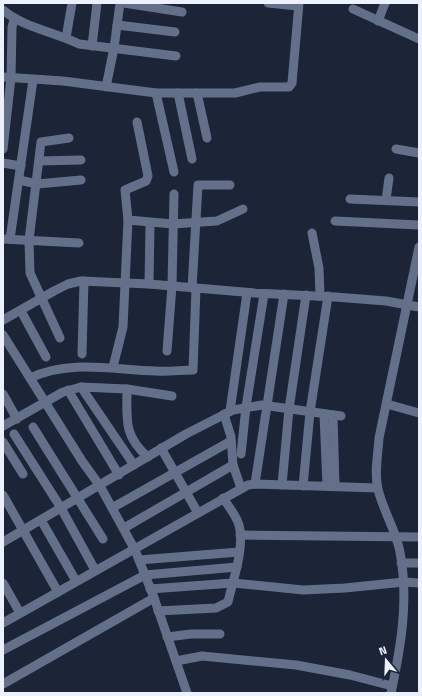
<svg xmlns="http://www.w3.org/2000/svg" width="422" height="696" font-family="'Titillium Web',sans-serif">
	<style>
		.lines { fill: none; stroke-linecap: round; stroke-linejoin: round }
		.minor { stroke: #64708a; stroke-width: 9 }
	</style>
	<rect width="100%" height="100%" fill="#1c2437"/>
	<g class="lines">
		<!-- minor -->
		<g class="minor">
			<polyline points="124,3 182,12"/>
			<polyline points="268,3 298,6"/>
			<polyline points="353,9 419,39"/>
			<path d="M3 10C24 28 55 32 79 44L176 56"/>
			<polyline points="378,21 385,3"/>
			<polyline points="117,25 175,32"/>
			<polyline points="66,38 72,3"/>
			<polyline points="92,46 97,3"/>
			<polyline points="3,77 63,81 156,93 235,93 260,87 289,87 292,83 299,3"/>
			<polyline points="106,87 114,48 120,3"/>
			<polyline points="156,93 174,172"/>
			<polyline points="178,93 192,159"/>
			<polyline points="197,93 207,138"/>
			<polyline points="3,149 11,78 12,27 14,20"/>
			<polyline points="396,149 419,153"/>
			<polyline points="39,161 81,160"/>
			<polyline points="3,163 21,166"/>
			<polyline points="19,180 37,184 81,180"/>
			<polyline points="350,199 419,202"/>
			<polyline points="386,200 389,178"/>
			<polyline points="128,220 173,224 217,221 243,209"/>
			<polyline points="335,221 419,225"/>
			<polyline points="312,233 319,268 320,296"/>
			<polyline points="3,239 79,243"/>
			<polyline points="10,239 33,80"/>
			<polyline points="149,284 150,226"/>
			<polyline points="192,288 198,185 230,185"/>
			<polyline points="21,311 46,357"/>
			<polyline points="3,320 54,291 68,284 81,281 149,284 255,293 335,297 386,301 419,307"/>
			<polyline points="3,335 82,461 100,486 135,550 153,595 187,693"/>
			<polyline points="60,338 30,273 29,240 41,142 69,138"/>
			<polyline points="167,351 172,286 174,194"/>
			<polyline points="82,354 84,281"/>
			<polyline points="113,367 123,327 128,220 125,190 146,181 148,176 137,122"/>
			<path d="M30 378C70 359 113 370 156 371 168 372 181 370 193 370L196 288"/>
			<polyline points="81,387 134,465"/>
			<path d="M127 389C127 418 123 436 148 457"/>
			<polyline points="68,390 119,475"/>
			<polyline points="3,394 17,419"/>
			<polyline points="387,404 419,413"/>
			<polyline points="230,411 247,293"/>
			<polyline points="224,414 231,437 233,465 241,488"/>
			<polyline points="324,414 327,486"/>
			<polyline points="333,415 335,486"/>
			<polyline points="3,426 63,392 81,387 127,389 172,396"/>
			<polyline points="33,427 103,539"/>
			<polyline points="14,434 61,508 95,570"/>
			<polyline points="3,442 23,474"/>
			<polyline points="161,448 198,513"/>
			<polyline points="241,454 246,407 264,294"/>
			<polyline points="255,484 284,294"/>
			<polyline points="282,485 289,409 306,295"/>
			<polyline points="303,486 310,412 328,296"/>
			<polyline points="3,495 58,592"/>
			<polyline points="112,508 231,441"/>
			<polyline points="41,520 76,581"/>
			<polyline points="124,528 233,465"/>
			<polyline points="240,535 419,537"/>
			<polyline points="3,542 186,434 233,410 262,405 341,416"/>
			<polyline points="139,560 239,552"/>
			<polyline points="401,563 419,563"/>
			<polyline points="3,583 20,613"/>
			<polyline points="150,589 233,583 303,590 345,588 404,582 419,583"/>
			<path d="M158 611 216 608 228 602C233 580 245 547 239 525 236 515 229 507 223 498"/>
			<polyline points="3,623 248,485 255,484 377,488"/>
			<polyline points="167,637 191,634 220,634"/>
			<polyline points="3,650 145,575 237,567"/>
			<polyline points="176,661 202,656 296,665 350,675 392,686"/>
			<polyline points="3,684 154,598"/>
			<path d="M391 693C401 646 409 600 400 552 396 530 383 511 378 489 374 473 378 454 379 438L419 247"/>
		</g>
	</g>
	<!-- border -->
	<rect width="422" height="696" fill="none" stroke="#ebf1fe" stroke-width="8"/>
	<!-- north arrow -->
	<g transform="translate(386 660) rotate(341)" stroke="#1c2437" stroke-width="3" paint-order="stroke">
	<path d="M0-3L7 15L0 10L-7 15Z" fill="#ebf1fe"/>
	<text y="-6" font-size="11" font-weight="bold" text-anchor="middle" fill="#ebf1fe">N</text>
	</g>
</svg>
